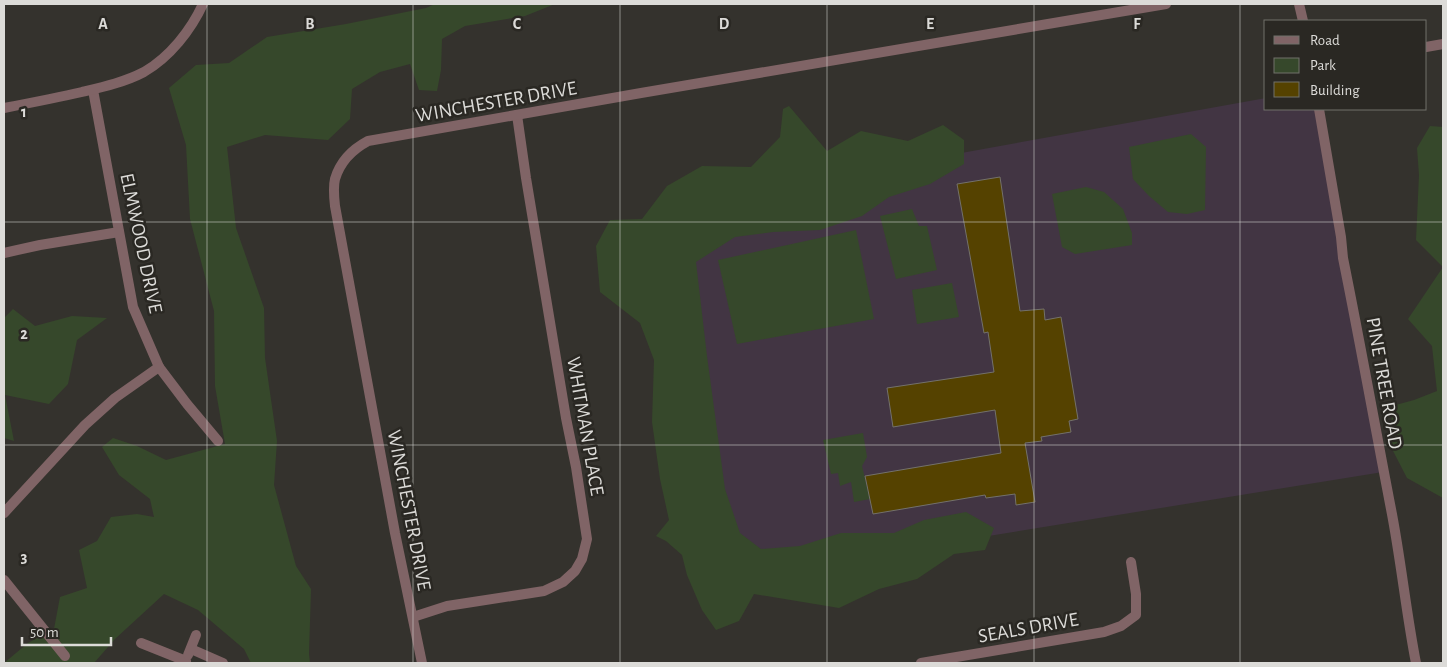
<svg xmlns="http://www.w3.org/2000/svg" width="1447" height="667" font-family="'Alegreya Sans',sans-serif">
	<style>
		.education { fill: #423543 }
		.green { fill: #36482b }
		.building { fill: #554200; stroke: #73716b }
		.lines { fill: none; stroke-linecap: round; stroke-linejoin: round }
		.minor { stroke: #806466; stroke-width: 10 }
		.grid { fill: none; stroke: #dcdbd8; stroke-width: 1; stroke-opacity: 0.55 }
		.labels { text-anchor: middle; stroke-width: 5; stroke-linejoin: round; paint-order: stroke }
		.street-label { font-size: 20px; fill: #dcdbd8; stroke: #2a2823 }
		.grid-label { font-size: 16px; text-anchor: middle; font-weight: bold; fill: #dcdbd8; stroke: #2a2823; stroke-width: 5; stroke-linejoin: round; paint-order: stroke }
	</style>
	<rect width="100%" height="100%" fill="#34322d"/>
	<!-- education -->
	<polygon class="education" points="1266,98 1266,109 1319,109 1383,472 729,578 656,208"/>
	<!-- green -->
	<g class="green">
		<polygon points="435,4 555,4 525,16 465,26 442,39 441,70 437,91 419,90 410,64 380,72 352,89 350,119 328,140 265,135 227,147 236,228 264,308 265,358 277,441 274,485 296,566 311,589 309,654 310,663 251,663 244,649 198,610 164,594 115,639 94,663 4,663 28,643 54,629 60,597 87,588 79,550 97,541 111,517 137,514 154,517 150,499 119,475 102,447 113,438 137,446 166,460 225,444 215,386 214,311 190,219 186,145 169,88 196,65 229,63 267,37 346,24 426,8"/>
		<polygon points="789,106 827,151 861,131 908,141 943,125 964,140 964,164 930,184 889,197 862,216 820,230 773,232 735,237 696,262 707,356 725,489 740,533 761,549 800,546 841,533 894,533 924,520 966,512 994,528 985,550 954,554 917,579 879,589 839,608 754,594 739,621 716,630 702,610 687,575 682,555 666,541 656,536 669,520 660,479 652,422 654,360 640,323 600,292 596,246 610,220 642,219 667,186 702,166 751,167 780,137 783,109"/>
		<polygon points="1430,126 1443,127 1443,498 1407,478 1391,447 1392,406 1414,400 1437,391 1432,346 1408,319 1443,267 1416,240 1419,175 1417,148"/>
		<polygon points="1191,134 1206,147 1205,210 1187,214 1168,212 1149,196 1133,179 1129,147"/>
		<polygon points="1086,187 1104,192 1123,209 1132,233 1132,245 1075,254 1062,247 1052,194"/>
		<polygon points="912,209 919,226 927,226 937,270 896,279 880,216"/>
		<polygon points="856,230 874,319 737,344 718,260"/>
		<polygon points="952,283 959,317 917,324 912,290"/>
		<polygon points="13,309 35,326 72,316 107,318 77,340 68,384 49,404 5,395 14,441 4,438 4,318"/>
		<polygon points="863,433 867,457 862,466 870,499 854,502 851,482 840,486 838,473 831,474 823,440"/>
	</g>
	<!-- building -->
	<polygon class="building" points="1000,177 1020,311 1044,309 1045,320 1061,317 1078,419 1069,421 1071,432 1041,437 1042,441 1025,443 1035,502 1016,505 1015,494 986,498 985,495 873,514 865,476 1001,453 995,410 893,427 887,388 994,372 988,332 984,333 957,184"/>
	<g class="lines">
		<!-- minor -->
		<g class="minor">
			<polyline points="1299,4 1303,21"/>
			<polyline points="1426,47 1443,44"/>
			<polyline points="93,90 133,307 159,367 187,404 218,441"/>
			<path d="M4 108C30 103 56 98 82 92 103 87 125 82 144 72 170 57 191 30 203 4"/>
			<path d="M1319 109 1341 237 1343 258C1360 342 1375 426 1391 509 1401 560 1406 612 1416 663"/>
			<polyline points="4,253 40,245 119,232"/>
			<polyline points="4,513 85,425 115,398 159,367"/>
			<polyline points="4,580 65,656"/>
			<polyline points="413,617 447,606 544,591 563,582 575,571 582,559 587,539 576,467 566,418 526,178 517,115"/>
			<polyline points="141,643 186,661"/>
			<polyline points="191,649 223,663"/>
			<polyline points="188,655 196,635"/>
			<path d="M422 663 395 533 335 206C334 197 333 187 335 179 340 162 353 149 368 141L641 93 1166 4"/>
			<polyline points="921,663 1104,632 1121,626 1136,615 1136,594 1131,562"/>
		</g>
	</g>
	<!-- grid -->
	<path class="grid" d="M207 4V663M413 4V663M620 4V663M827 4V663M1034 4V663M1240 4V663M4 222H1443M4 445H1443"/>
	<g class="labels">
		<!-- street labels -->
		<g class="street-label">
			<text transform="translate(496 101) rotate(-10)" y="7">WINCHESTER DRIVE</text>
			<text transform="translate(142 243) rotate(78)" y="7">ELMWOOD DRIVE</text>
			<text transform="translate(1385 383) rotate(80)" y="7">PINE TREE ROAD</text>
			<text transform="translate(586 426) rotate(80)" y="7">WHITMAN PLACE</text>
			<text transform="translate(410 510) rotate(79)" y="7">WINCHESTER DRIVE</text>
			<text transform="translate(1028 627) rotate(-10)" y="7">SEALS DRIVE</text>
		</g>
	</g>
	<g class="grid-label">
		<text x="103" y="29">A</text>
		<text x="310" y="29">B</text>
		<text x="517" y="29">C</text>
		<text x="724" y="29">D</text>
		<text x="930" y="29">E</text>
		<text x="1137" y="29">F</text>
		<text x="24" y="117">1</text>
		<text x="24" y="339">2</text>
		<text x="24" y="562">3</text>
	</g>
	<!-- border -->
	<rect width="1447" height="667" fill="none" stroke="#dcdbd8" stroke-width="10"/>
	<!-- legend -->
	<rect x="1264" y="20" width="162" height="90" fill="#2a2823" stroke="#71706b"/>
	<rect x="1274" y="36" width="25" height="8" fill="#806466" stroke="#71706b"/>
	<text x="1310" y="45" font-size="15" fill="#dcdbd8">Road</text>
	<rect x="1274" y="58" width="25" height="15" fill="#36482b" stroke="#71706b"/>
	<text x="1310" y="70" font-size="15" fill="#dcdbd8">Park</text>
	<rect x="1274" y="82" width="25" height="15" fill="#554200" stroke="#71706b"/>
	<text x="1310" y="95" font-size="15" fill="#dcdbd8">Building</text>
	<!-- scale -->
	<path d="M22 637v8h89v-8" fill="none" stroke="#dcdbd8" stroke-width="2.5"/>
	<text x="30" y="637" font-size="15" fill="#dcdbd8" stroke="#2a2823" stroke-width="4" paint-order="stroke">50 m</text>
</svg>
